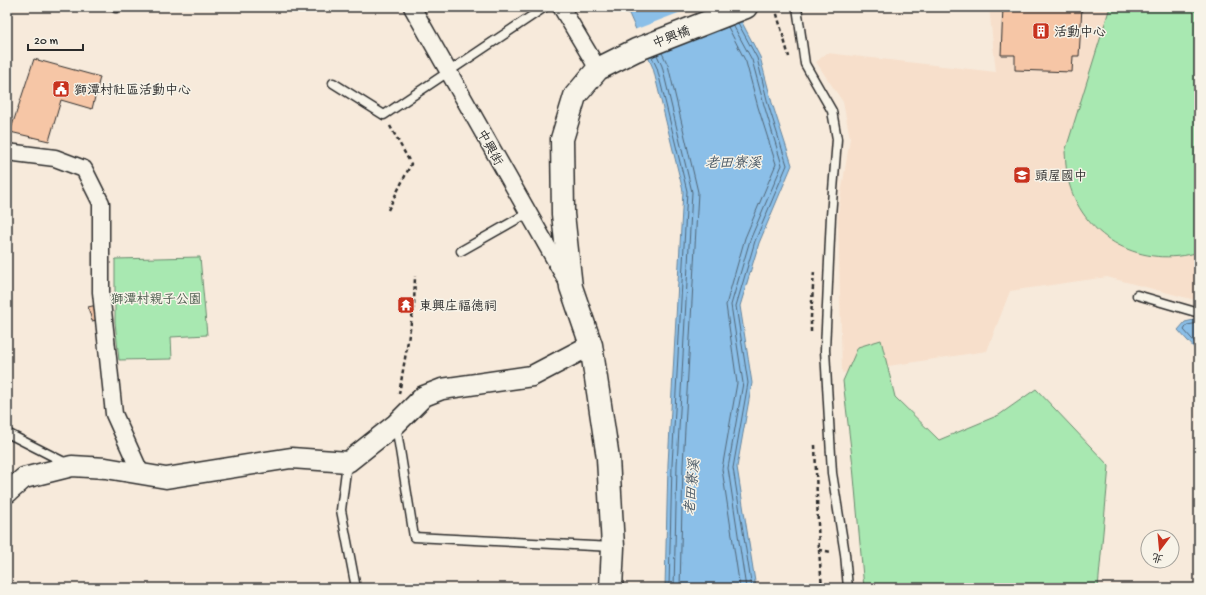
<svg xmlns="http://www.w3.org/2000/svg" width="1206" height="595" font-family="'Gochi Hand','LXGW WenKai TC',sans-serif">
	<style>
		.built { fill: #f7dfcb }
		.green { fill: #a8e8b1; stroke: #6a8a6e }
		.water { fill: #8bbfe8; stroke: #65849c }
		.pier { fill: #f7eadb }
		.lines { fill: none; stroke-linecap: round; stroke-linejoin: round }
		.shore { stroke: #516677; stroke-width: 1 }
		.building { fill: #f6c6a6; stroke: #2b2b2b }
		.service-casing { stroke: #2b2b2b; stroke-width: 11 }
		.minor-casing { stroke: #2b2b2b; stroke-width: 19 }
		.tertiary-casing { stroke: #2b2b2b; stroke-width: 23 }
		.secondary-casing { stroke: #2b2b2b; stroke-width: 25 }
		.path { stroke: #2b2b2b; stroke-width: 2.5; stroke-dasharray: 4 3; stroke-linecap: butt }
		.service { stroke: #f7f3e8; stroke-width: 8 }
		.minor { stroke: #f7f3e8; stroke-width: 16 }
		.tertiary { stroke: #f7f3e8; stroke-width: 20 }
		.secondary { stroke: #f7f3e8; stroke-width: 22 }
		.labels { text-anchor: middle; stroke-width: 3; stroke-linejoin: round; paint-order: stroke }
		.poi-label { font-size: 13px; fill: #2b2b2b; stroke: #f7f3e8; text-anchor: start }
		.street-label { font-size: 13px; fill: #2b2b2b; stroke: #f7f3e8 }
		.park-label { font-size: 13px; fill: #4a5a4c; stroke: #f7f3e8 }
		.water-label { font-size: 14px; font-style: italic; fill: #485764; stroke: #f7f3e8 }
	</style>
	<rect width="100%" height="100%" fill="#f7eadb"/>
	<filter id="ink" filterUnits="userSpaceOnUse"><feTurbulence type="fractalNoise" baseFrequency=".025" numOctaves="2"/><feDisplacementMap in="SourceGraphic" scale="8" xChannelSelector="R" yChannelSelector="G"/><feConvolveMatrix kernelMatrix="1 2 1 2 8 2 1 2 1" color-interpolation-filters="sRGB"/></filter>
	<g filter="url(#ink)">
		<!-- built -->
		<polygon class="built" points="989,7 1199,7 1199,301 1107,277 1010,291 987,351 842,373 838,213 850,138 843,102 816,62 827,53 996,72"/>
		<!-- green -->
		<g class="green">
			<path d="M1110 7H1199V252C1143 269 1085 240 1069 183 1066 173 1066 163 1065 152Z"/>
			<polygon points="200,257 207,335 171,337 172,359 119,360 115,322 115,259"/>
			<polygon points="881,340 895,397 939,440 999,415 1036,389 1109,466 1098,588 864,588 853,466 843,381 858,347"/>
		</g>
		<!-- water -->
		<g class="water">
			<polygon points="626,7 734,7 760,57 772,103 792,165 759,243 740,306 752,383 737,467 756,588 665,588 668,464 683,191 653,68"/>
			<polygon points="1198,319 1199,320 1199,350 1197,351 1178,330 1185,322"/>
		</g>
		<!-- pier -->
		<polygon class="pier" points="694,7 737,7 646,56 634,30"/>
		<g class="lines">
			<!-- shore -->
			<g class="shore">
				<polyline points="738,23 757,58 768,104 787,165 755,241 736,306 748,383 733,468 752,588"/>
				<polyline points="733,25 752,60 764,105 782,165 750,240 731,305 743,383 728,468 746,588"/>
				<polyline points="728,27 746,62 758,107 776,164 745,238 726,305 737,383 722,469 740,588"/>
				<polyline points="662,53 668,65 698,192 683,465 680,588"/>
				<polyline points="657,55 662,66 692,192 677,465 674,588"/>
				<polyline points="652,57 657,68 687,191 672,465 669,588"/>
				<polyline points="1199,323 1187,325 1184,330 1199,347"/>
			</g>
		</g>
		<!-- building -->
		<g class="building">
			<polygon points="1003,7 1082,7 1079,56 1073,56 1072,72 1015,70 1015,55 1001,55"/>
			<polygon points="34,59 100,77 92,109 61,100 49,141 10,132"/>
			<polygon points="97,305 101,319 92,321 88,307"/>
		</g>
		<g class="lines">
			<defs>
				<g id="service">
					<polyline points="797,7 805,64 832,111 837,139 831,216 825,350 832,473 845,554 848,588"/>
					<polyline points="116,8 116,7"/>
					<polyline points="333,83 384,115 545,7"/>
					<polyline points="461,251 528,213"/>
					<polyline points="1137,295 1199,313"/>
					<polyline points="396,425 414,537 613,547"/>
					<polyline points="7,433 68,464"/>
					<polyline points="347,463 341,510 356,588"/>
				</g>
				<g id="minor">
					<polyline points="412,7 568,283"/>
					<polyline points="561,7 598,69"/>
					<polyline points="7,152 55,158 84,169 101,203 101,292 114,414 141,474"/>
				</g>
				<polyline id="tertiary" points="7,493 24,478 72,466 106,468 166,478 291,458 348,462 396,424 424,396 442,389 532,376 591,345"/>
				<polyline id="secondary" points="611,588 613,547 608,458 591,345 571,287 563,214 562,139 575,96 598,69 636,50 746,7"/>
			</defs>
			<!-- service casing -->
			<use href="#service" class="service-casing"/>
			<!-- minor casing -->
			<use href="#minor" class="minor-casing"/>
			<!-- tertiary casing -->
			<use href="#tertiary" class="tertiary-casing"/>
			<!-- secondary casing -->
			<use href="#secondary" class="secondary-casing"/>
			<!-- path -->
			<g class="path">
				<polyline points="775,7 789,57"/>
				<polyline points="388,210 411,164 390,126"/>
				<polyline points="811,332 811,317 814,271"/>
				<polyline points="399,394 414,305 415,276"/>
				<polyline points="815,445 819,550 822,588"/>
				<polyline points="819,550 832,552"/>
			</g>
			<!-- service -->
			<use href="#service" class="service"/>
			<!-- minor -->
			<use href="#minor" class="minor"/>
			<!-- tertiary -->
			<use href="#tertiary" class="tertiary"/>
			<!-- secondary -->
			<use href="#secondary" class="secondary"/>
		</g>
	</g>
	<!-- icons -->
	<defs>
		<symbol id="building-square" viewBox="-11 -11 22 22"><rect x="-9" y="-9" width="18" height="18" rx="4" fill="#c8321e" stroke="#f7f3e8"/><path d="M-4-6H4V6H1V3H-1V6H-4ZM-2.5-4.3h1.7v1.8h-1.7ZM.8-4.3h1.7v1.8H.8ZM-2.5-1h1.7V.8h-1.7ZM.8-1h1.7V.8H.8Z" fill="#fff"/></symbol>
		<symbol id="civic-square" viewBox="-11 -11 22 22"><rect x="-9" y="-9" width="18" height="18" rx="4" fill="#c8321e" stroke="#f7f3e8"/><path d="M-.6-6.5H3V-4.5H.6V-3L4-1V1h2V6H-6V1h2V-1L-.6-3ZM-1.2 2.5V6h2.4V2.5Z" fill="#fff"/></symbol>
		<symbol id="school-square" viewBox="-11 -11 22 22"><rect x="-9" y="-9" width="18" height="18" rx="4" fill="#c8321e" stroke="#f7f3e8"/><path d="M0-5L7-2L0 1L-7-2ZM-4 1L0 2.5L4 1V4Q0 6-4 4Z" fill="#fff"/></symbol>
		<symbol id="temple-square" viewBox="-11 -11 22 22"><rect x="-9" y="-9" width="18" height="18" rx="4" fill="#c8321e" stroke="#f7f3e8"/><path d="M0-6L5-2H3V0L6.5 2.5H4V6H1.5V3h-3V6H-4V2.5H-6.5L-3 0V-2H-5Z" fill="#fff"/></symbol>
	</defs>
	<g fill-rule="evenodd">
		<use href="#building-square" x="1031" y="21" width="20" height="20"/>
		<use href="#civic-square" x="51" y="79" width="20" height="20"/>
		<use href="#school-square" x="1012" y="165" width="20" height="20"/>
		<use href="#temple-square" x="396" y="295" width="20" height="20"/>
	</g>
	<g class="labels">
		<!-- poi labels -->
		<g class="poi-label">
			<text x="1054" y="36">活動中心</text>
			<text x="74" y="94">獅潭村社區活動中心</text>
			<text x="1035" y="180">頭屋國中</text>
			<text x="419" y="310">東興庄福德祠</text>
		</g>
		<!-- street labels -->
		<g class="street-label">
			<text transform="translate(671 36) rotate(-21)" y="5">中興橋</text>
			<text transform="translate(491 147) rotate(61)" y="5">中興街</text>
		</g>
		<!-- park labels -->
		<g class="park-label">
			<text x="156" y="303">獅潭村親子公園</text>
		</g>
		<!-- water labels -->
		<g class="water-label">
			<text x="733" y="167">老田寮溪</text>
			<text transform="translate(691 487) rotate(-85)" y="5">老田寮溪</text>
		</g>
	</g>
	<!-- margin -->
	<rect width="1206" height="595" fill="none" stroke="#f7f3e8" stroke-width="24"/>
	<rect x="12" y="12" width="1182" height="571" fill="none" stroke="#2b2b2b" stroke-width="1.5" filter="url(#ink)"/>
	<!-- north arrow -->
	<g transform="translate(1160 549) rotate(196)"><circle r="19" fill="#f7f3e8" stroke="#a5a39c"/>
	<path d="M0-3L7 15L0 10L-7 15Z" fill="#c8321e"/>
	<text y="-6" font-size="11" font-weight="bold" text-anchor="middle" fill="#2b2b2b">北</text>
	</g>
	<!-- scale -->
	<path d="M28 44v6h55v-6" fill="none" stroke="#2b2b2b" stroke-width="2"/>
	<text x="34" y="44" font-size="12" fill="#2b2b2b" stroke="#f7f3e8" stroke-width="3" paint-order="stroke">20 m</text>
</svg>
